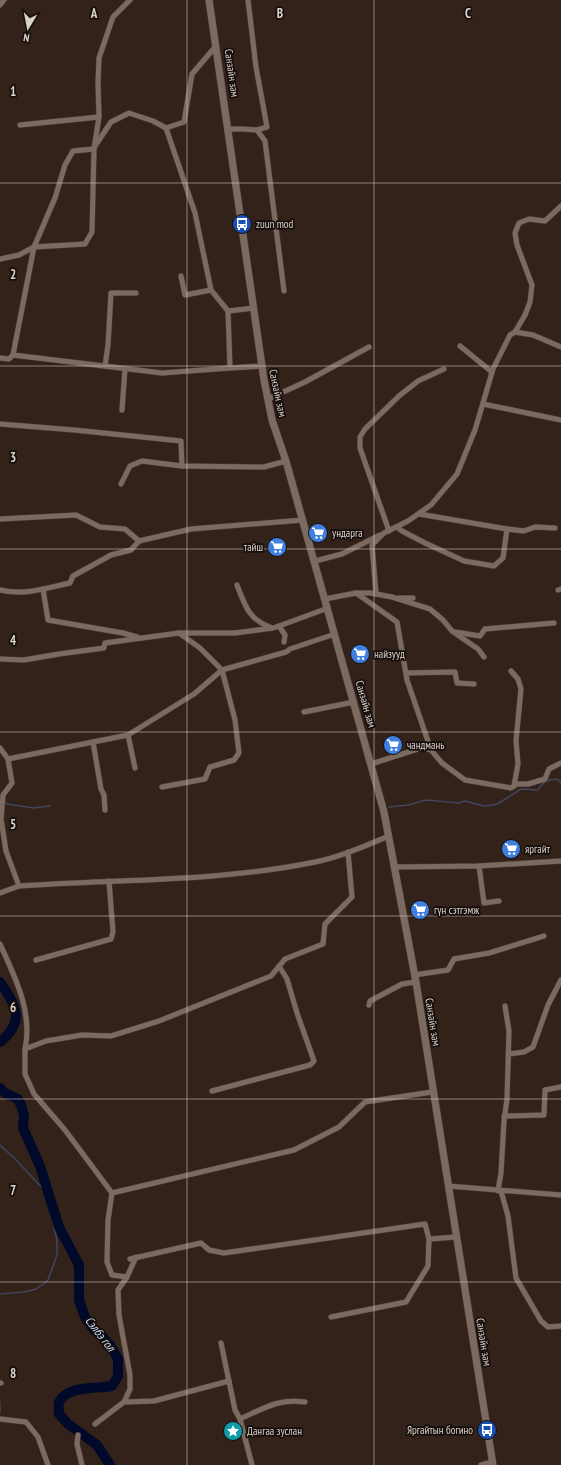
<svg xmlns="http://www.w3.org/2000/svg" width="561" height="1465" font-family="'PT Sans Narrow',sans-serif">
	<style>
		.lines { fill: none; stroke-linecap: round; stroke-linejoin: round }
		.stream { stroke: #42455b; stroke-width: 1.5 }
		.river { stroke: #00092a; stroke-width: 10 }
		.minor-casing { stroke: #4c3f39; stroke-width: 6 }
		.secondary-casing { stroke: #4c3f39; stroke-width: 8 }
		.minor { stroke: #7c6960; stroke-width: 5 }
		.secondary { stroke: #7c6960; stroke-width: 7 }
		.grid { fill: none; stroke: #dcd2cc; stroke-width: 1; stroke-opacity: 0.55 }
		.labels { text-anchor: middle; stroke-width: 3.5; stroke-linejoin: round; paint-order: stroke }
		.street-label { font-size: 11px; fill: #dcd2cc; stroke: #150e0a }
		.poi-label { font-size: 11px; fill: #dcd2cc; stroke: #150e0a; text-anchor: start }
		.water-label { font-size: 12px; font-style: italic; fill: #c5daf9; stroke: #150e0a }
		.grid-label { font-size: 13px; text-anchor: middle; font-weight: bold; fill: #dcd2cc; stroke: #150e0a; stroke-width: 3.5; stroke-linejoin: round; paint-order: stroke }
	</style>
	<rect width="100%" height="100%" fill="#32221a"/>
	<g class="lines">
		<!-- stream -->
		<g class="stream">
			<polyline points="5,802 7,804 34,808 50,806"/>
			<path d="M389 807 409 805 426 800 459 803 465 801 484 806 494 805 499 803 521 789 538 790C544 781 546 780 557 779L561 783"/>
			<polyline points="0,1145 15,1159 49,1195 51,1213 57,1241 57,1255 48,1280 42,1285 36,1289 24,1292 0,1294"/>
			<polyline points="0,1402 0,1412"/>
		</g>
		<!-- river -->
		<g class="river">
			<path d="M0 982C16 1006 26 1021 0 1042"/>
			<path d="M0 1088 5 1093 18 1099 21 1105 24 1116 23 1128 40 1166 59 1227 79 1265V1300L85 1317 95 1331 102 1336 110 1345 118 1359V1376L112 1386C96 1389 68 1385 59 1402 58 1405 59 1411 59 1414L68 1424 97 1445 110 1465"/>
		</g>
		<defs>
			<g id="minor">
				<polyline points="248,0 256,67 267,127 257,130"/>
				<polyline points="0,5 4,0"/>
				<polyline points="20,125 99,117"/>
				<polyline points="166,128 195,213 211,290 228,311 254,308"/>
				<polyline points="228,129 243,129 257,130 265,141 284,291"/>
				<polyline points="95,146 111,122 129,113 153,121 166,128 184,122 192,74 216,46"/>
				<polyline points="0,259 19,255 34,247 85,244 92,232 94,149 99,117 98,83 99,58 113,17 130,0"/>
				<polyline points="181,276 185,295 211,290"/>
				<polyline points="515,332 525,315 530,302 532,285 517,245 515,233 519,223 529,219 545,221 561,206"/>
				<polyline points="460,346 492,372"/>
				<polyline points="13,355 162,373 230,368 228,311"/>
				<polyline points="0,358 9,359 13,355 34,247 55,198 65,165 73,151 94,149"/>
				<polyline points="105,366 108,345 111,293 136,293"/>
				<polyline points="230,368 262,366"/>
				<polyline points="268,399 305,382 369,347"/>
				<polyline points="483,404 561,420"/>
				<polyline points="122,410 125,369"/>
				<polyline points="0,424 74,430 181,441 182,466"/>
				<polyline points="121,484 130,466 142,461 182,466 264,467 286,461"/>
				<polyline points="0,519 76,515 100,527 125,529 139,541"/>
				<polyline points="397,527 402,531 425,543 464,561 494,566 503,558 507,529 419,514"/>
				<polyline points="507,529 524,531 535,527 555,528"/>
				<polyline points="389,531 360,448 360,437 365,429 399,396 418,381 444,369"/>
				<polyline points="315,561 342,554 380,535"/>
				<path d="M237 585C245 605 248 619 270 627"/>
				<polyline points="43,589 48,620 123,633 137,637"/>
				<path d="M0 590C23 596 47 588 70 583L73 576 111 555 131 550 139 541 191 529 303 520"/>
				<polyline points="558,590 561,589"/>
				<polyline points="356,593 397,622 407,680 431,750"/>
				<polyline points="376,594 372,545 384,533 408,521 431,505 457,474 475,430 493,369 510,335 515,332 533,335 561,347"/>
				<polyline points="399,598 413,598"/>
				<polyline points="325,599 356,593 371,593 392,597 430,609 443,620 452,631 478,649 484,657"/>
				<polyline points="279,626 328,608"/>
				<polyline points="455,632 480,636 485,629 554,623"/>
				<polyline points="179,633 235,633 273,628 279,626 285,635 284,642"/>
				<polyline points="0,659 24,660 59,654 104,648 105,643 179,633 200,648 222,670 235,720 239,753 234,760 210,767 205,779 162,787"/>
				<polyline points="511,671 518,679 521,689 516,741 518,764 514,786"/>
				<polyline points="406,673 455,672 457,683 474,684"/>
				<polyline points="304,712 354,702"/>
				<polyline points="128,735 135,768"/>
				<polyline points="93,742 101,789 104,795 105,810"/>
				<polyline points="0,748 8,759 12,783 3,795 1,819 6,851 19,886"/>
				<polyline points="8,759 128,735 194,694 222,670 286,652 290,649 335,634"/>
				<polyline points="371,764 421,748 431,750 442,763 465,780 511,788 517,784 528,784 545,779 549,769 561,763"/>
				<polyline points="479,866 484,903 499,901"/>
				<polyline points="395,867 479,866 561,861"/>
				<path d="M0 893 19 886C117 879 218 882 315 862 340 857 365 846 389 836"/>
				<path d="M0 944C15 977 33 1012 25 1049"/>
				<polyline points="36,960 111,939 113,932 109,881"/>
				<polyline points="414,975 448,970 454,959 489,953 544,936"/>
				<polyline points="369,1005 370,1001 402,984 416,982"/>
				<polyline points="509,1054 524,1052 533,1047 548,1005 561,980"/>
				<polyline points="212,1091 310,1065 314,1061 297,1013 287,979 279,966"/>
				<polyline points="504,1116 544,1115 545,1090 561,1087"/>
				<polyline points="448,1186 561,1195"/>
				<polyline points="498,1191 501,1173 504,1121 507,1099 509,1031 505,1006"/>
				<polyline points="501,1191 508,1216 516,1278 541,1321 548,1327 561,1326"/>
				<polyline points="112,1193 294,1150 339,1127 365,1102 432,1092"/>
				<polyline points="429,1239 456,1237"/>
				<polyline points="130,1259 201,1243 209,1250 224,1253 425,1224 429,1239 428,1266 406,1302 331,1317"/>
				<polyline points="127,1277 112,1275 107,1262 108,1220 112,1193 65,1130 34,1094 25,1074 25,1049 46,1041 82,1035 111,1036 159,1021 271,976 285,959 323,944 325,924 352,897 348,852"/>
				<polyline points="221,1343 235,1410 240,1419"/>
				<polyline points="0,1383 1,1383"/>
				<polyline points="124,1402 154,1401 229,1381"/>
				<polyline points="0,1419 26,1422 38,1437 48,1465"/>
				<polyline points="95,1424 124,1402 130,1389 130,1375 119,1315 118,1290 127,1277 136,1257"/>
				<polyline points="78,1435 77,1444 82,1465"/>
				<path d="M252 1465 240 1419C263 1409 278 1398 305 1402"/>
				<polyline points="481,1465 492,1462"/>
			</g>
			<polyline id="secondary" points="209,0 264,380 272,420 286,461 384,812 416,982 493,1465"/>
		</defs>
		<!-- minor casing -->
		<use href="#minor" class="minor-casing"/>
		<!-- secondary casing -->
		<use href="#secondary" class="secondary-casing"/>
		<!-- minor -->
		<use href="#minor" class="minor"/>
		<!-- secondary -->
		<use href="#secondary" class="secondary"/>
	</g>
	<!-- grid -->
	<path class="grid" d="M187 0V1465M374 0V1465M0 183H561M0 366H561M0 549H561M0 732H561M0 916H561M0 1099H561M0 1282H561"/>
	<!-- icons -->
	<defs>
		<symbol id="bus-disc" viewBox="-11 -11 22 22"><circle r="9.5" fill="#1a4fb4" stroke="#150e0a"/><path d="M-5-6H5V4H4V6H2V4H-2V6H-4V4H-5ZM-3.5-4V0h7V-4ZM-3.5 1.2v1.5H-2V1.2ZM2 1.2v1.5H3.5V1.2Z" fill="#fff"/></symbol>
		<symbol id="supermarket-disc" viewBox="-11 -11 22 22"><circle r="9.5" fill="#3f7fe0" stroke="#150e0a"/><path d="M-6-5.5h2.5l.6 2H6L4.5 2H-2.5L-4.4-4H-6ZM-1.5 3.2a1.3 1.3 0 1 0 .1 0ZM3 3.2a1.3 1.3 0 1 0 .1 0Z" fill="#fff"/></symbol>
		<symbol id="sight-disc" viewBox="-11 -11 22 22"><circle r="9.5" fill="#0f9aa8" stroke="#150e0a"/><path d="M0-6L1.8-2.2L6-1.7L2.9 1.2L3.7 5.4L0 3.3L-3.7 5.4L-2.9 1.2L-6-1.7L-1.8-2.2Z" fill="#fff"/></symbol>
	</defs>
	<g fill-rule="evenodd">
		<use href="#bus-disc" x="231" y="213" width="22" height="22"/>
		<use href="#supermarket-disc" x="307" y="522" width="22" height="22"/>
		<use href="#supermarket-disc" x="266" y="536" width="22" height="22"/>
		<use href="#supermarket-disc" x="349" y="643" width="22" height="22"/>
		<use href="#supermarket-disc" x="382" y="734" width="22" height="22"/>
		<use href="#supermarket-disc" x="500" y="838" width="22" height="22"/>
		<use href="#supermarket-disc" x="409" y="899" width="22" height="22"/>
		<use href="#bus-disc" x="476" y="1419" width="22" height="22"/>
		<use href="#sight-disc" x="222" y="1420" width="22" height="22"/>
	</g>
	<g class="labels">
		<!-- street labels -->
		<g class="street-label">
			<text transform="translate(232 73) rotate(82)" y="4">Санзайн зам</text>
			<text transform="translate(278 393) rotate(78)" y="4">Санзайн зам</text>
			<text transform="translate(366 704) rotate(74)" y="4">Санзайн зам</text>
			<text transform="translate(433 1022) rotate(81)" y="4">Санзайн зам</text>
			<text transform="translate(484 1342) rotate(81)" y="4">Санзайн зам</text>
		</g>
		<!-- poi labels -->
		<g class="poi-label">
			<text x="256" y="228">zuun mod</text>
			<text x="332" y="537">ундарга</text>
			<text x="263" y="551" text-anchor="end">тайш</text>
			<text x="374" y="658">найзууд</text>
			<text x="407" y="749">чандмань</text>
			<text x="525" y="853">яргайт</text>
			<text x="434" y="914">гүн сэтгэмж</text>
			<text x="473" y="1434" text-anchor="end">Яргайтын богино</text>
			<text x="247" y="1435">Дангаа зуслан</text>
		</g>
		<!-- water labels -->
		<g class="water-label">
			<text transform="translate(100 1334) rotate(52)" y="4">Сэлбэ гол</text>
		</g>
	</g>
	<g class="grid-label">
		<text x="94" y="18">A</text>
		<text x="280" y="18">B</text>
		<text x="468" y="18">C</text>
		<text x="13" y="96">1</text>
		<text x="13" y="279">2</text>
		<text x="13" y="462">3</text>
		<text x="13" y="645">4</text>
		<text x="13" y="829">5</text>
		<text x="13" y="1012">6</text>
		<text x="13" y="1195">7</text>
		<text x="13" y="1378">8</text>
	</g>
	<!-- north arrow -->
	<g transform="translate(28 28) rotate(190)" stroke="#150e0a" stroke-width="3" paint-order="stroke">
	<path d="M0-3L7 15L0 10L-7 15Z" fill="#dcd2cc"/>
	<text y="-6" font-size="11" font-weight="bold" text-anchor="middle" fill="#dcd2cc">N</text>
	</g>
</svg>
